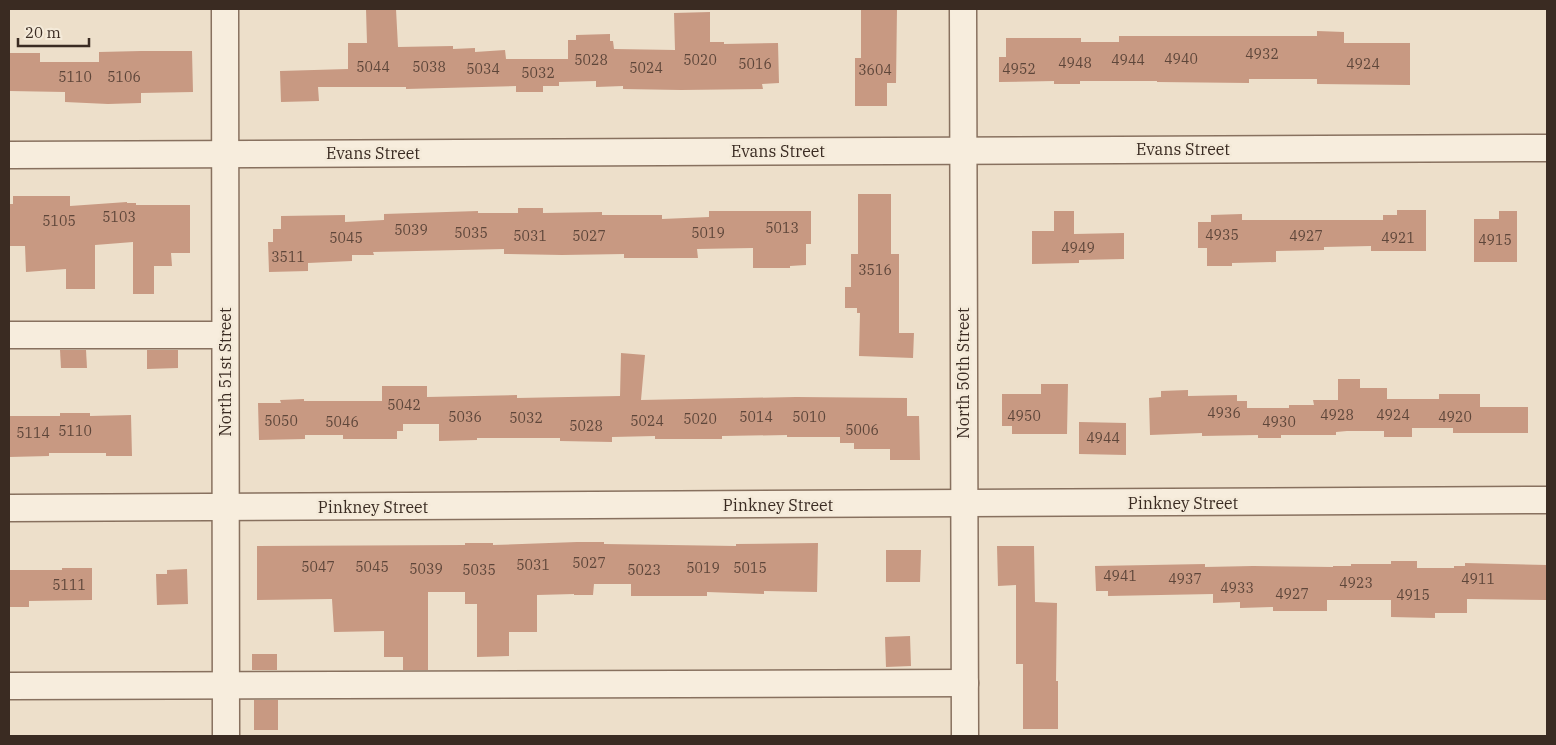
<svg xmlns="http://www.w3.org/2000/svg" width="1556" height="745" font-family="'IBM Plex Serif',serif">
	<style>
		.building { fill: #c89982 }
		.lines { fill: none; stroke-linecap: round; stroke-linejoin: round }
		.minor-casing { stroke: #88715f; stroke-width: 29 }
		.minor { stroke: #f7eddd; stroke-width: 26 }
		.labels { text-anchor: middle; stroke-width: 5; stroke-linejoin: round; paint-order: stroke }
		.number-label { font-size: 14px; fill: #5e463a }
		.street-label { font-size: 16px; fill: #3a2b22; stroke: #f4ead9 }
	</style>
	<rect width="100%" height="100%" fill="#eddfca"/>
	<!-- building -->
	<g class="building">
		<polygon points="366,9 396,9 398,47 453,46 453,49 475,48 475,52 505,50 506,59 568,59 568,40 576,40 576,35 610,34 610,41 613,41 614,49 675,50 674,13 710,12 710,42 724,42 724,44 778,43 779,83 762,84 763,89 681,90 623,89 623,86 596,87 596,81 559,82 559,86 543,86 543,92 516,92 516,86 406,89 406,87 318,87 319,101 281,102 280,71 348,69 348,43 367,43"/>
		<polygon points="861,9 897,9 896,83 887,83 887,106 855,106 855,58 861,58"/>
		<polygon points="1317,31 1344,32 1344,43 1410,43 1410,85 1317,84 1317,79 1249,79 1249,83 1157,82 1157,81 1080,81 1080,84 1054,84 1054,81 999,82 999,57 1006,57 1006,38 1081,38 1081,42 1119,42 1119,36 1317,36"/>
		<polygon points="141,51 192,51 193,92 141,93 141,103 108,104 65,102 65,92 9,91 9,53 40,53 40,62 99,62 99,52"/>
		<polygon points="858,194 891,194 891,254 899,254 899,333 914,333 913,358 859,356 860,313 857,313 857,308 845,308 845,287 851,287 851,254 858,254"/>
		<polygon points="13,196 70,196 70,206 127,202 127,203 136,203 136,205 190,205 190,253 171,253 172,266 154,266 154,294 133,294 133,242 95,245 95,289 66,289 66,269 26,272 25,246 9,246 9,204 13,204"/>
		<polygon points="518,208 543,208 543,213 602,212 602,215 662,215 662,219 709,217 709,211 811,211 811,244 806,244 806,265 790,266 790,268 753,268 753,248 697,249 698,258 624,258 624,254 562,255 504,254 504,249 373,252 374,255 352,255 352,261 308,263 308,271 269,272 268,242 273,242 273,229 281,229 281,216 345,215 345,222 384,220 384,214 478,211 478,213 518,213"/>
		<polygon points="1397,210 1426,210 1426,251 1371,251 1371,246 1324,247 1324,250 1276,251 1276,262 1232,263 1232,266 1207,266 1207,248 1198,248 1198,222 1211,222 1211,215 1242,214 1242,220 1383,220 1383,215 1397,215"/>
		<polygon points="1054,211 1074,211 1074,234 1124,233 1124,259 1079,260 1079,263 1032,264 1032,231 1054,231"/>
		<polygon points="1499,211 1517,211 1517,262 1474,262 1474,219 1499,219"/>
		<polygon points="60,350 86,350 87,368 61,368"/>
		<polygon points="147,350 178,350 178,368 147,369"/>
		<polygon points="621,353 645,355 641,400 796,397 907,398 907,416 919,416 920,460 890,460 890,449 854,449 854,443 840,443 840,437 787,437 787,435 722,436 722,439 655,439 655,436 612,437 612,442 560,441 560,438 477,438 477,440 439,441 439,424 403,424 403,431 397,431 397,439 343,439 343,435 305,435 305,439 259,440 258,403 281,403 280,400 304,399 304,401 382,401 382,386 427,386 427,397 517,395 517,398 620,396"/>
		<polygon points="1338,379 1360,379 1360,388 1387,388 1387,399 1439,399 1439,394 1480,394 1480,407 1528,407 1528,433 1453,433 1453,428 1412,428 1412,437 1384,437 1384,431 1347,431 1336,432 1336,435 1281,435 1281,438 1258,438 1258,435 1202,436 1202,433 1150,435 1149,398 1161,397 1161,391 1188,390 1188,396 1237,395 1237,401 1247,401 1247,408 1289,408 1289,405 1314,405 1313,400 1338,400"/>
		<polygon points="1041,384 1068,384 1067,434 1012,434 1012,426 1002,426 1002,394 1041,394"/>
		<polygon points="60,413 90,413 90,416 131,415 132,456 106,456 106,453 49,453 49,456 9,457 9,416 60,416"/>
		<polygon points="1079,422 1126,423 1126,455 1079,454"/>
		<polygon points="577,542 604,542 604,544 736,546 736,544 818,543 817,592 764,591 764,594 707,592 707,596 631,596 631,584 594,584 593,595 574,595 574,594 537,595 537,632 509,632 509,656 477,657 477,604 465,604 465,592 428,592 428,670 403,670 403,657 384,657 384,631 334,632 332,599 257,600 257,546 465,545 465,543 493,543 493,545"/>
		<polygon points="997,546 1034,546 1035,602 1057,603 1056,681 1058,681 1058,729 1023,729 1023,664 1016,664 1016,585 998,586"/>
		<polygon points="886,550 921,550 920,582 886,582"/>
		<polygon points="1391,561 1417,561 1417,568 1454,568 1454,566 1465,566 1465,563 1547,565 1547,600 1467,599 1467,613 1435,613 1435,618 1391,617 1391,600 1327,600 1327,611 1273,611 1273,607 1240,608 1240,602 1213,603 1213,594 1108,596 1108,591 1096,591 1095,566 1205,564 1205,567 1253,566 1333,567 1333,566 1351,566 1351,564 1391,564"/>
		<polygon points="62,568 92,568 92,600 29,601 29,607 9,607 9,570 62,570"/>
		<polygon points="187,569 188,604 157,605 156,574 167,574 167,570"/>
		<polygon points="910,636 911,666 886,667 885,637"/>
		<rect x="252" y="654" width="25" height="16"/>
		<rect x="254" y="700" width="24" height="30"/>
	</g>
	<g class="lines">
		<defs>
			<g id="minor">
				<polyline points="225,9 226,736"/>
				<polyline points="963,9 965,736"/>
				<polyline points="9,155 1547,148"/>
				<polyline points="9,335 225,335"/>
				<polyline points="9,508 1547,500"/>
				<polyline points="9,686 965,683"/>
			</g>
		</defs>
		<!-- minor casing -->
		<use href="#minor" class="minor-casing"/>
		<!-- minor -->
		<use href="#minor" class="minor"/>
	</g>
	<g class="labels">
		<!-- number labels -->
		<g class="number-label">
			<text x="1262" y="59">4932</text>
			<text x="1181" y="64">4940</text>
			<text x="591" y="65">5028</text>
			<text x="700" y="65">5020</text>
			<text x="1128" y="65">4944</text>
			<text x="1075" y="68">4948</text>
			<text x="755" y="69">5016</text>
			<text x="1363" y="69">4924</text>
			<text x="373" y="72">5044</text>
			<text x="429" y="72">5038</text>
			<text x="646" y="73">5024</text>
			<text x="483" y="74">5034</text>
			<text x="1019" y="74">4952</text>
			<text x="875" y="75">3604</text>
			<text x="538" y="78">5032</text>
			<text x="75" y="82">5110</text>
			<text x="124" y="82">5106</text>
			<text x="119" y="222">5103</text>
			<text x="59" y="226">5105</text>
			<text x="782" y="233">5013</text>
			<text x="411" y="235">5039</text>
			<text x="471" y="238">5035</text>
			<text x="708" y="238">5019</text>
			<text x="1222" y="240">4935</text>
			<text x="530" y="241">5031</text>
			<text x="589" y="241">5027</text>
			<text x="1306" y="241">4927</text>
			<text x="346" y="243">5045</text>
			<text x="1398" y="243">4921</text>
			<text x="1495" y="245">4915</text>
			<text x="1078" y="253">4949</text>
			<text x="288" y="262">3511</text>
			<text x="875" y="275">3516</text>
			<text x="404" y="410">5042</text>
			<text x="1224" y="418">4936</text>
			<text x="1337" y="420">4928</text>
			<text x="1393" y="420">4924</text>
			<text x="1024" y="421">4950</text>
			<text x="465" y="422">5036</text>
			<text x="756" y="422">5014</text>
			<text x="809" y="422">5010</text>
			<text x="1455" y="422">4920</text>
			<text x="526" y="423">5032</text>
			<text x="700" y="424">5020</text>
			<text x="281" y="426">5050</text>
			<text x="647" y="426">5024</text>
			<text x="342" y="427">5046</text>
			<text x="1279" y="427">4930</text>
			<text x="586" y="431">5028</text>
			<text x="862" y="435">5006</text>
			<text x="75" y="436">5110</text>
			<text x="33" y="438">5114</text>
			<text x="1103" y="443">4944</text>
			<text x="589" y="568">5027</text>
			<text x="533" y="570">5031</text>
			<text x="318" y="572">5047</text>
			<text x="372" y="572">5045</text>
			<text x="703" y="573">5019</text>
			<text x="750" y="573">5015</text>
			<text x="426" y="574">5039</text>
			<text x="479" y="575">5035</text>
			<text x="644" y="575">5023</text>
			<text x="1120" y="581">4941</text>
			<text x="1185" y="584">4937</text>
			<text x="1478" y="584">4911</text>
			<text x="1356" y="588">4923</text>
			<text x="69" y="590">5111</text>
			<text x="1237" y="593">4933</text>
			<text x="1292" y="599">4927</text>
			<text x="1413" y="600">4915</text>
		</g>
		<!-- street labels -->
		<g class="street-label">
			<text x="1183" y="155">Evans Street</text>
			<text x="778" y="157">Evans Street</text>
			<text x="373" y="159">Evans Street</text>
			<text transform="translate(225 372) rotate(-90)" y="6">North 51st Street</text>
			<text transform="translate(963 373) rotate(-90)" y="6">North 50th Street</text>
			<text x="1183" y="509">Pinkney Street</text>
			<text x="778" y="511">Pinkney Street</text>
			<text x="373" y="513">Pinkney Street</text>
		</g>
	</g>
	<!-- border -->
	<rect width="1556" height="745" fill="none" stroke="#3a2b22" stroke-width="20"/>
	<!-- scale -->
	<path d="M18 38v8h71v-8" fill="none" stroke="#3a2b22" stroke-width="2.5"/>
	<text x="25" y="38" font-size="15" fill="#3a2b22" stroke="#f4ead9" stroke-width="4" paint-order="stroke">20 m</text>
</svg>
